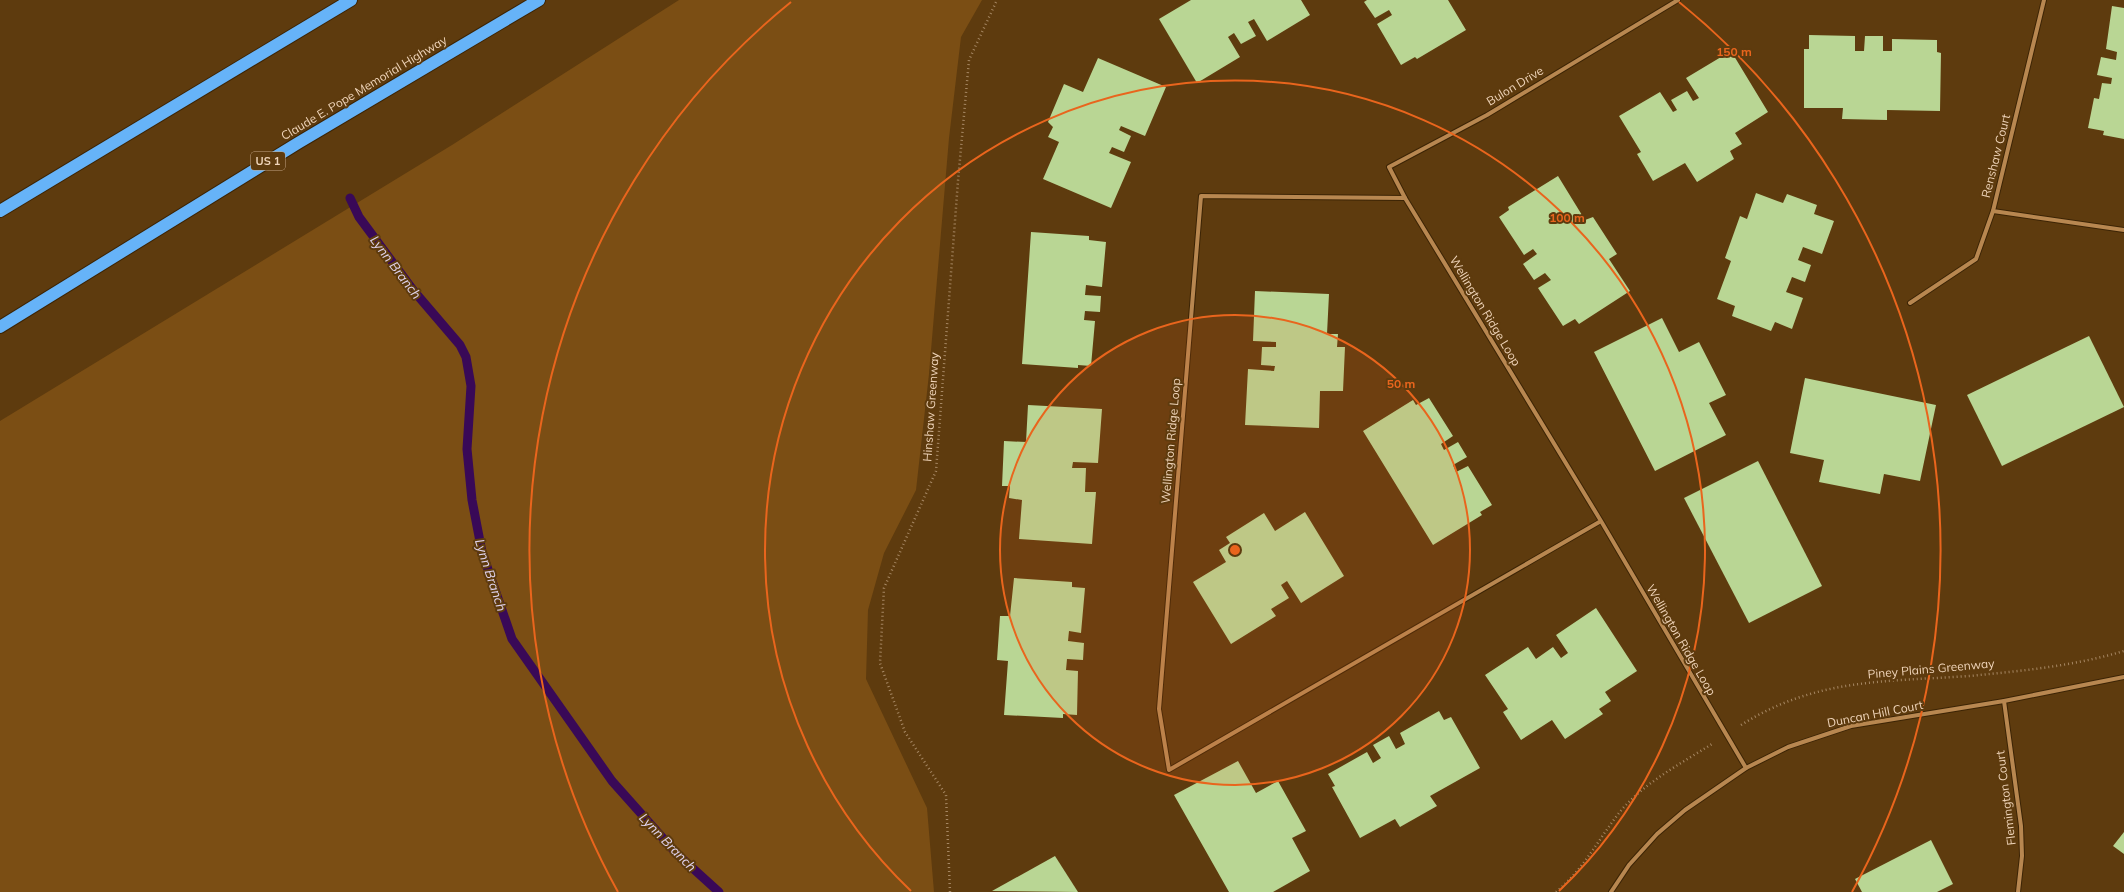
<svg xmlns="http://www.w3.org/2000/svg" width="2124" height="892" font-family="Mulish,sans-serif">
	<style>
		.green { fill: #7b4e14 }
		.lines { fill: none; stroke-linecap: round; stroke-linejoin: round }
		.stream { stroke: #390957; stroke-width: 9 }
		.building { fill: #b9d694 }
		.minor-casing { stroke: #3c2405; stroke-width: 6 }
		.motorway-casing { stroke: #3c2405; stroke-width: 14 }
		.path { stroke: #a68763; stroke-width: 2.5; stroke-dasharray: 1 3; stroke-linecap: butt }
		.minor { stroke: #b88750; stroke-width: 4 }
		.motorway { stroke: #66b3f8; stroke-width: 12 }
		.ring { fill: none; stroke: #e9651d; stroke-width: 2 }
		.labels { text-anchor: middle; stroke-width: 4; stroke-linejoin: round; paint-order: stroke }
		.shield { fill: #5e3b0e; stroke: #c4a686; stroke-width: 1 }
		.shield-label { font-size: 11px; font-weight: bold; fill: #efd4b9 }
		.street-label { font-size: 12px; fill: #efd4b9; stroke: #5e3b0e }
		.water-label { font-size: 13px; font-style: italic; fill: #e1d4ee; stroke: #5e3b0e }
		.centre { fill: #e9651d; stroke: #5e3b0e; stroke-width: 2 }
		.ring-label { font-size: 12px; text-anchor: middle; font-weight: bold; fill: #e9651d; stroke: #5e3b0e; stroke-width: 4; stroke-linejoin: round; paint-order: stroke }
	</style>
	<rect width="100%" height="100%" fill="#5e3b0e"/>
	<!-- green -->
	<polygon class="green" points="679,0 982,0 961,37 949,138 929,374 916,490 884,553 868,610 866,679 927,808 934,892 0,892 0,421 452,145"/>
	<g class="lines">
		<!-- stream -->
		<polyline class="stream" points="350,198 359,217 413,290 460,345 466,357 471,386 467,449 472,500 482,552 512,639 612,781 677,854 719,892"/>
	</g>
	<!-- building -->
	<g class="building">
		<polygon points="1191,0 1301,0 1310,15 1267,41 1254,19 1248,22 1256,36 1241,44 1234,33 1228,37 1240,57 1197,83 1159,19"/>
		<polygon points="1367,0 1448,0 1466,30 1417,59 1415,57 1401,65 1377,24 1392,15 1389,10 1375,18 1364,2"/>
		<polygon points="2112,6 2124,8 2124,139 2103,135 2104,131 2088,128 2094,98 2099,99 2102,83 2111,84 2112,78 2097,75 2101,57 2116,60 2117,52 2106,49"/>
		<polygon points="1809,35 1855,36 1855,51 1864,51 1865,36 1883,36 1883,51 1892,51 1892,39 1937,40 1937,52 1941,53 1940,111 1887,110 1887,120 1842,119 1843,108 1804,108 1804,49 1809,49"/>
		<polygon points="1731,51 1768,112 1735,133 1742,144 1730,151 1734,159 1697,182 1685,163 1653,181 1637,154 1641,152 1619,116 1660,92 1673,112 1677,110 1671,100 1687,91 1693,101 1699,98 1686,78"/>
		<polygon points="1098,58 1166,87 1145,136 1121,126 1119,130 1131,136 1124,152 1112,147 1109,153 1131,162 1111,208 1043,179 1059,142 1048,137 1053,127 1048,122 1064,84 1083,92"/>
		<polygon points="1558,176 1585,220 1593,217 1617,254 1609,259 1630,291 1579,324 1575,319 1563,326 1538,288 1551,280 1545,273 1534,280 1523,264 1537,254 1533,249 1524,255 1499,217 1509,210 1508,207"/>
		<polygon points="1756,193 1783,203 1787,194 1817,205 1814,214 1834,221 1822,254 1803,247 1798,260 1811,265 1805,282 1792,277 1786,292 1803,298 1792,329 1775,322 1771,331 1732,316 1735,306 1717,299 1731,261 1725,258 1740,216 1747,219"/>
		<polygon points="1031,232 1089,236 1089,240 1106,242 1102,287 1086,285 1085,295 1101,296 1100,312 1085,311 1084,320 1095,321 1091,366 1078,365 1078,368 1022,364"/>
		<polygon points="1255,291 1329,294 1327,334 1338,334 1337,347 1345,347 1343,391 1320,391 1319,428 1245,425 1248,369 1274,371 1275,366 1261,365 1262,347 1276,347 1276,342 1253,341"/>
		<polygon points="1662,318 1679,352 1699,342 1726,395 1709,403 1726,435 1655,471 1594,352"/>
		<polygon points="2089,336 2124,407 2002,466 1967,395"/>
		<polygon points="1805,378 1936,405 1920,481 1884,474 1880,494 1819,482 1824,460 1790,453"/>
		<polygon points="1429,398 1453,436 1441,444 1444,450 1458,442 1467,457 1453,465 1456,472 1468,466 1492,505 1480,512 1482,515 1433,545 1363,431 1413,400 1416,405"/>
		<polygon points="1028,405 1102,409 1098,463 1073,462 1072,468 1086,468 1085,492 1096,492 1092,544 1019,539 1022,500 1009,498 1010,486 1002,486 1004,441 1026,442"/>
		<polygon points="1758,461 1822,586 1749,623 1684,498"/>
		<polygon points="1305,512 1344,576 1301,603 1287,581 1281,585 1289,598 1271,609 1276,616 1231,644 1193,582 1226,562 1219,550 1230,543 1226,537 1264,513 1275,531"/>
		<polygon points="1014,578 1072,582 1072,587 1085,588 1081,633 1069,631 1068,641 1084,643 1083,660 1067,659 1066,670 1078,671 1077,715 1063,714 1063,718 1004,715 1008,661 997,660 1000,616 1010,616"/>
		<polygon points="1596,608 1637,671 1605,692 1611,701 1599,709 1603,714 1565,739 1552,720 1521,740 1503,712 1508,709 1485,675 1528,647 1536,659 1553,647 1561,658 1568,653 1556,635"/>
		<polygon points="1439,711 1444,720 1451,717 1480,768 1430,796 1437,806 1400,827 1395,819 1360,838 1332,787 1335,786 1328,774 1367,752 1373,763 1381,758 1373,745 1389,736 1396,749 1405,744 1400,733"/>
		<polygon points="1238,761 1256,793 1278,781 1306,831 1292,838 1310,871 1273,892 1229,892 1174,795"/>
		<polygon points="2124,832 2124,854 2113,846"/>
		<polygon points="1931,840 1953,884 1937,892 1862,892 1855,879"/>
		<polygon points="1055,856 1078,892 992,891"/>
	</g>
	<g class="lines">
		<defs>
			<g id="minor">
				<polyline points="2044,0 1993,211 2124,230"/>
				<polyline points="1405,198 1389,167 1487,115 1678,0"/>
				<polyline points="1910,303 1976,259 1993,211"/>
				<polyline points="1601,521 1169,770 1159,709 1201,196 1405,198 1601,521 1746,768"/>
				<polyline points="2004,701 2021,826 2022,856 2018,892"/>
				<polyline points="1611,892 1629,865 1657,834 1685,810 1746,768 1788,747 1851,726 2004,701 2124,677"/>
			</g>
			<g id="motorway">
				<polyline points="0,211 351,0"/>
				<polyline points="0,327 298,143 539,0"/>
			</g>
		</defs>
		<!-- minor casing -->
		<use href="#minor" class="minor-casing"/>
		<!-- motorway casing -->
		<use href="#motorway" class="motorway-casing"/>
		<!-- path -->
		<g class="path">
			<path d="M1741 725C1816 678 1884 682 1969 676 2021 671 2074 666 2124 651"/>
			<polyline points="950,892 946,795 905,732 880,663 884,588 936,471 958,181 969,60 997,0"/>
			<path d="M1556 892C1583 870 1598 840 1619 813 1642 784 1680 764 1712 744"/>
		</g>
		<!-- minor -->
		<use href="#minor" class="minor"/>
		<!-- motorway -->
		<use href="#motorway" class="motorway"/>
	</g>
	<!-- distance rings -->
	<circle cx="1235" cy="550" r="235" fill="#e9651d" fill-opacity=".12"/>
	<g class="ring">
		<circle cx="1235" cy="550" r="235"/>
		<path d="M911 891A470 470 0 1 1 1559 891"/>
		<path d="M618 892A705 705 0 0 1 791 2M1679 2A705 705 0 0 1 1852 892"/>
	</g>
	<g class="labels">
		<!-- shield labels -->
		<rect class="shield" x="251" y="152" width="34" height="18" rx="3"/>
		<g class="shield-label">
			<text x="268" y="165">US 1</text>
		</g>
		<!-- street labels -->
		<g class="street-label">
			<text transform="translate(1515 86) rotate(-31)" y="4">Bulon Drive</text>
			<text transform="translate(364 88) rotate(-31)" y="4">Claude E. Pope Memorial Highway</text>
			<text transform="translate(1996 156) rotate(-76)" y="4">Renshaw Court</text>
			<text transform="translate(1485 311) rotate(59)" y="4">Wellington Ridge Loop</text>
			<text transform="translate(931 407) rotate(-86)" y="4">Hinshaw Greenway</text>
			<text transform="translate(1171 441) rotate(-85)" y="4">Wellington Ridge Loop</text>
			<text transform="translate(1681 640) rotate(60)" y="4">Wellington Ridge Loop</text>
			<text transform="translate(1931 669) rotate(-5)" y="4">Piney Plains Greenway</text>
			<text transform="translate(1875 714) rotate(-11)" y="4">Duncan Hill Court</text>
			<text transform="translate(2006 798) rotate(-97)" y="4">Flemington Court</text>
		</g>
		<!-- water labels -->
		<g class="water-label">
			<text transform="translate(396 267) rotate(53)" y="5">Lynn Branch</text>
			<text transform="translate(491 575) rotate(72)" y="5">Lynn Branch</text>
			<text transform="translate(668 842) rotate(46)" y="5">Lynn Branch</text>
		</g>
	</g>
	<circle cx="1235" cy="550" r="6" class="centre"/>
	<g class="ring-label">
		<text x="1734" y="56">150 m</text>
		<text x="1567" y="222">100 m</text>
		<text x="1401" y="388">50 m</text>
	</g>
</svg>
